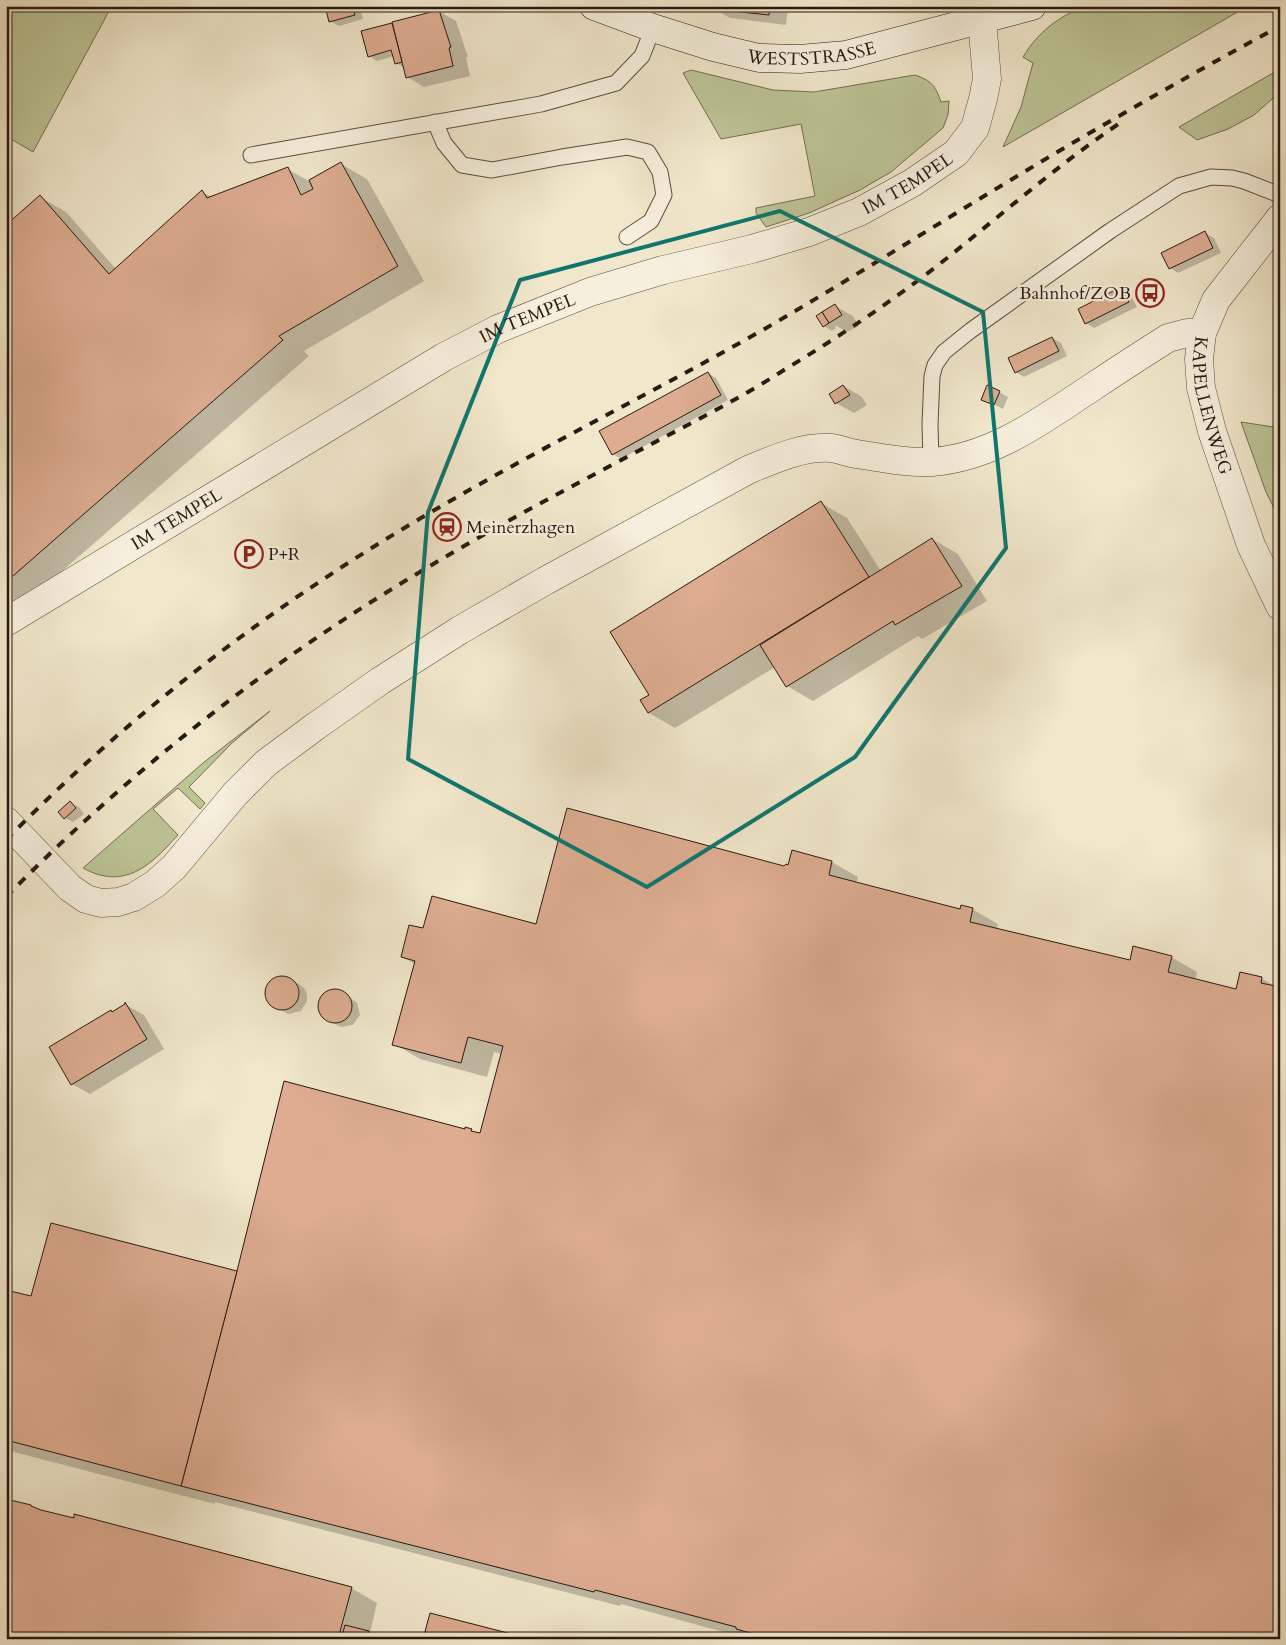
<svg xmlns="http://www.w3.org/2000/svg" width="1286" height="1645" font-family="Cardo,serif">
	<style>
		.green { fill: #bdc496; stroke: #726e54 }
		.shadow { fill: #0003 }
		.building { fill: #ddac91; stroke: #281911 }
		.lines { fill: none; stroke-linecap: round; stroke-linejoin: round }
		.service-casing { stroke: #5a4c40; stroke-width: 17 }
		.minor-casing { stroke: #5a4c40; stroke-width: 29 }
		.secondary-casing { stroke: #281911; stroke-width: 29 }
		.service { stroke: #f6efdd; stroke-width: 15 }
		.minor { stroke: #f6efdd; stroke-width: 28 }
		.secondary { stroke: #f6efdd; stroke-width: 28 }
		.rail { stroke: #281911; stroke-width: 4; stroke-dasharray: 9 9; stroke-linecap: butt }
		.marked { fill: none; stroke: #0f766e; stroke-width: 4; stroke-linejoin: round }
		.labels { text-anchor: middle; stroke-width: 4.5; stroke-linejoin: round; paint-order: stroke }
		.street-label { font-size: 18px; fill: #281911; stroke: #f6efdd }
		.poi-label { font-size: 18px; fill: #281911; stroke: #f6efdd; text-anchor: start }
	</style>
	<rect width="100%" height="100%" fill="#f1e7cb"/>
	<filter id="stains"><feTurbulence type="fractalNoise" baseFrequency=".004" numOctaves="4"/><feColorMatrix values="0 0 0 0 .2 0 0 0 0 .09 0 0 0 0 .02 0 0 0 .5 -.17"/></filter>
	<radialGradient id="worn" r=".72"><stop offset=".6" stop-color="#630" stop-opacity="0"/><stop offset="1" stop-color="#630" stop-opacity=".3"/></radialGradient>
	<!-- green -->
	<g class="green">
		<polygon points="6,6 120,6 109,11 33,152 6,136"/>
		<path d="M1086 6H1248L1003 147 1021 107 1033 63 1023 57C1038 32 1059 16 1086 6Z"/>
		<polygon points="1280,69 1280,92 1254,115 1228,129 1197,140 1179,127"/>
		<path d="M691 70 773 90 814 92 915 75C932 81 935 85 941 102L949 101 948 115 943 128 891 172 860 190 809 213 766 227 756 213V208L815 196 801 124 721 139 683 73Z"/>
		<polygon points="1241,422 1280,428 1280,520 1266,492"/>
		<path d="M270 711 232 743 189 787 205 803 200 809 178 788 153 809 178 835C151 865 125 891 83 868L203 763Z"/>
	</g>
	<!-- shadow -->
	<g class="shadow">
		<polygon points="327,6 360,6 363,19 339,26 330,21"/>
		<polygon points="713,6 788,6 786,25 730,18 713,8"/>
		<polygon points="439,11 456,21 468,57 466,57 470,76 424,87 407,77 405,68 396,63 394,56 377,61 369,56 392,25 394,26"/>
		<polygon points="341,164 367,179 424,281 304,351 309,356 6,620 6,227 40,197 66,212 116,269 202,192 212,197 287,169 309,181"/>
		<polygon points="1205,233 1214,238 1221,253 1178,273 1170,268"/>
		<polygon points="1121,289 1130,294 1137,307 1094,328 1086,323"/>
		<polygon points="835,306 853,316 859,326 847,332 835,325 836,328 832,331 824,326"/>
		<polygon points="1052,338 1061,343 1067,356 1024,377 1016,372"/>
		<polygon points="708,373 716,378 728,400 621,459 613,454"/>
		<polygon points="843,386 861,396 867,405 854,413 836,403 830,394"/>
		<polygon points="999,392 1008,397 1003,409 983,399"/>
		<polygon points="821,503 847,518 881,571 932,539 958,554 987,601 922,639 918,636 813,701 787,686 775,667 675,728 649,713 651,695"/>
		<polygon points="70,803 79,807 84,814 73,822 65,818"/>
		<polygon points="793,852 832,862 858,877 856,884 961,911 972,909 998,924 997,930 1131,962 1171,957 1197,972 1195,980 1237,990 1261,978 1280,989 1280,1639 749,1639 621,1604 620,1606 215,1502 215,1504 6,1450 6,1291 32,1298 238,1273 466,1129 481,1135 502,1054 494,1052 487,1077 420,1059 394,1044 415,964 402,957 424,930 537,925 789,866"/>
		<polygon points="286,977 300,985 305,989 307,995 307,1001 301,1011 288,1014 269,1002 267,990 274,979"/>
		<polygon points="332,991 344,993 357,1003 360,1015 353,1025 341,1027 326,1019 322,1015 319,1009 322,997"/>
		<polygon points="126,1005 144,1015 164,1049 90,1094 72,1084 113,1013"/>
		<polygon points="37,1510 351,1588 377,1603 370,1633 380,1639 6,1639"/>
	</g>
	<!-- building -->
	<g class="building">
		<polygon points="325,6 353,6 355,15 329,22"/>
		<polygon points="712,6 770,6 769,15 712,9"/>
		<polygon points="439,10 451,47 449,48 453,66 406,78 392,22"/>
		<polygon points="392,23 402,62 395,64 391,50 368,57 361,31"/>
		<polygon points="341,162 398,266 279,336 283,340 6,582 6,225 40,195 109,274 202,190 207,198 288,167 301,195 313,189 309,180"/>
		<polygon points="1205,231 1213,248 1169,269 1161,253"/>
		<polygon points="1121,287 1129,302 1085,324 1078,309"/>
		<polygon points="835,304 842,315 829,323 822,312"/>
		<polygon points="822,312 829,323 823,327 816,316"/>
		<polygon points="1052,337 1059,351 1015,373 1008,358"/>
		<polygon points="708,372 721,395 612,455 599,431"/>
		<polygon points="843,385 850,395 835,404 829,394"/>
		<polygon points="987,385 1000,391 994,405 981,400"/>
		<polygon points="821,501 869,577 648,713 640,700 649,695 610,632"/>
		<polygon points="932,538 962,586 895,625 893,621 786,687 760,645"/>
		<polygon points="70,801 76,808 64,819 58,812"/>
		<polygon points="567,808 784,866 786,864 788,865 792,850 832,861 829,875 960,909 961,905 973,908 970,922 1130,960 1133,946 1172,956 1168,972 1236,989 1240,972 1262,977 1261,983 1280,987 1280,1639 772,1639 736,1629 736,1627 595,1590 594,1592 181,1486 237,1271 284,1081 465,1129 465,1127 472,1129 471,1131 480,1133 503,1046 468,1037 461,1063 392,1045 415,961 401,957 409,925 423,928 432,896 536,924"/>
		<circle cx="282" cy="993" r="17"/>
		<circle cx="335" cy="1006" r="17"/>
		<polygon points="125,1002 147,1039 71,1085 49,1047 111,1010 112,1012 125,1004"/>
		<polygon points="51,1223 237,1271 181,1486 6,1440 6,1290 31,1296"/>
		<polygon points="6,1499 31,1505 31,1506 41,1510 74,1518 74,1514 352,1587 338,1639 6,1639"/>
		<polygon points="430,1613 531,1639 423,1639"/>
		<polygon points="345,1625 369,1631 367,1639 341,1639"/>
	</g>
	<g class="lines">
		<defs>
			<g id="service">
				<polyline points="435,122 444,143 462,165 492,170 562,157 627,147 648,152 660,172 664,195 651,221 627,237"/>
				<polyline points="251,155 541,104 616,83 642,56 653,28"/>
				<polyline points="931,462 930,424 932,376 935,365 944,352 970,331 1110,231 1179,186 1211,177 1232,178 1244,181 1280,195"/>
			</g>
			<g id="minor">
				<path id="s1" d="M1280 218 1216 300 1202 333 1199 359 1201 388 1212 431 1251 545 1280 606"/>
				<path id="s2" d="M6 622 444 357 498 329 590 292 663 270 752 249 809 232 859 212 912 183 956 153 975 128 983 99 987 79 982 20"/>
				<path d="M6 821 70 888 86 899 101 903 118 902 134 897 155 884 174 867 235 794 266 763 316 726 380 681 460 630 545 581 748 470C774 459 803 446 831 448 840 449 848 453 857 454 881 458 908 463 932 462 991 458 1041 421 1088 390 1115 372 1141 355 1168 338L1187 333H1202"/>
			</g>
			<g id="secondary">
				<path id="s3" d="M594 6 653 28 713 47 759 58 800 59 846 55 1032 6"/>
			</g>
		</defs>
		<!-- service casing -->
		<use href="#service" class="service-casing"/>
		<!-- minor casing -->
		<use href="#minor" class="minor-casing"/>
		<!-- secondary casing -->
		<use href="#secondary" class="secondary-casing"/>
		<!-- service -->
		<use href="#service" class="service"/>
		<!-- minor -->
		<use href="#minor" class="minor"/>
		<!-- secondary -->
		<use href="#secondary" class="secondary"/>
		<!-- rail -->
		<g class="rail">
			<path d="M6 840C124 720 257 617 401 530 518 459 641 399 761 331 844 283 926 231 1009 181 1098 127 1188 76 1280 26"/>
			<path d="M6 897C131 770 271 660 425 569 501 523 580 482 659 440 701 418 744 396 784 370 837 338 888 304 937 266 998 218 1056 166 1120 123"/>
		</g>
	</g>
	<!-- marked area -->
	<path class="marked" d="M780 211 983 312 1006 548 855 757 647 887 408 759 428 512 520 280Z"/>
	<!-- icons -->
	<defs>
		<symbol id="bus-ring" viewBox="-11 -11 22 22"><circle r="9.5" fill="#f6efdd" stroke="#8f2418" stroke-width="1.5"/><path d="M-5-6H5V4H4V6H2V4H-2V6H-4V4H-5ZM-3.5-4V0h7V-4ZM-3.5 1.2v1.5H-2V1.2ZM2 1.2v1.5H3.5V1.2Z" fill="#8f2418"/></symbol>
		<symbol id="station-ring" viewBox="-11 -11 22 22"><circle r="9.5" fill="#f6efdd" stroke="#8f2418" stroke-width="1.5"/><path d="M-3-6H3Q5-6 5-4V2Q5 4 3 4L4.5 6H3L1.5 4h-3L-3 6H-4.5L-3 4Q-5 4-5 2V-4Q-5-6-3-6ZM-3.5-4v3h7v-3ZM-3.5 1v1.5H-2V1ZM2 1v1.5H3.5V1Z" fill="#8f2418"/></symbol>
		<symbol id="parking-ring" viewBox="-11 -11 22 22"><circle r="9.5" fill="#f6efdd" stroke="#8f2418" stroke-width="1.5"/><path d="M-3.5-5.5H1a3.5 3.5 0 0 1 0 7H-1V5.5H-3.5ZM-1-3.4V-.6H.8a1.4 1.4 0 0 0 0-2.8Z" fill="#8f2418"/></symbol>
	</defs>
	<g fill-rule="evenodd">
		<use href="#bus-ring" x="1134" y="277" width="32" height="32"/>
		<use href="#station-ring" x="431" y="511" width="32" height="32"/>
		<use href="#parking-ring" x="233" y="538" width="32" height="32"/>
	</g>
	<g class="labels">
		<!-- street labels -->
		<g class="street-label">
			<text dy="6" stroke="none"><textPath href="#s3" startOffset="226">WESTSTRASSE</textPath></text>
			<text dy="6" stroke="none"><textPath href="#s2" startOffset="1009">IM TEMPEL</textPath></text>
			<text dy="6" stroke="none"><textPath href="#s2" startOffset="604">IM TEMPEL</textPath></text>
			<text dy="6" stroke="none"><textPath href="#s1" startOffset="214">KAPELLENWEG</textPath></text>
			<text dy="6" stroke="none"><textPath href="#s2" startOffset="199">IM TEMPEL</textPath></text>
		</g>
		<!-- poi labels -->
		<g class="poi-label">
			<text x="1131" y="299" text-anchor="end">Bahnhof/ZOB</text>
			<text x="466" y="533">Meinerzhagen</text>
			<text x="268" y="560">P+R</text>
		</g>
	</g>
	<!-- margin -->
	<rect width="1286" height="1645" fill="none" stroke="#f1e7cb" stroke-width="25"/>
	<rect x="8" y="8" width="1271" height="1630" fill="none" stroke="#281911" stroke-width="2.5"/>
	<rect x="12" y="12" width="1261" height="1620" fill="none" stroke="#281911"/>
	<rect width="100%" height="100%" filter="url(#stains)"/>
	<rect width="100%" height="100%" fill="url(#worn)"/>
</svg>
